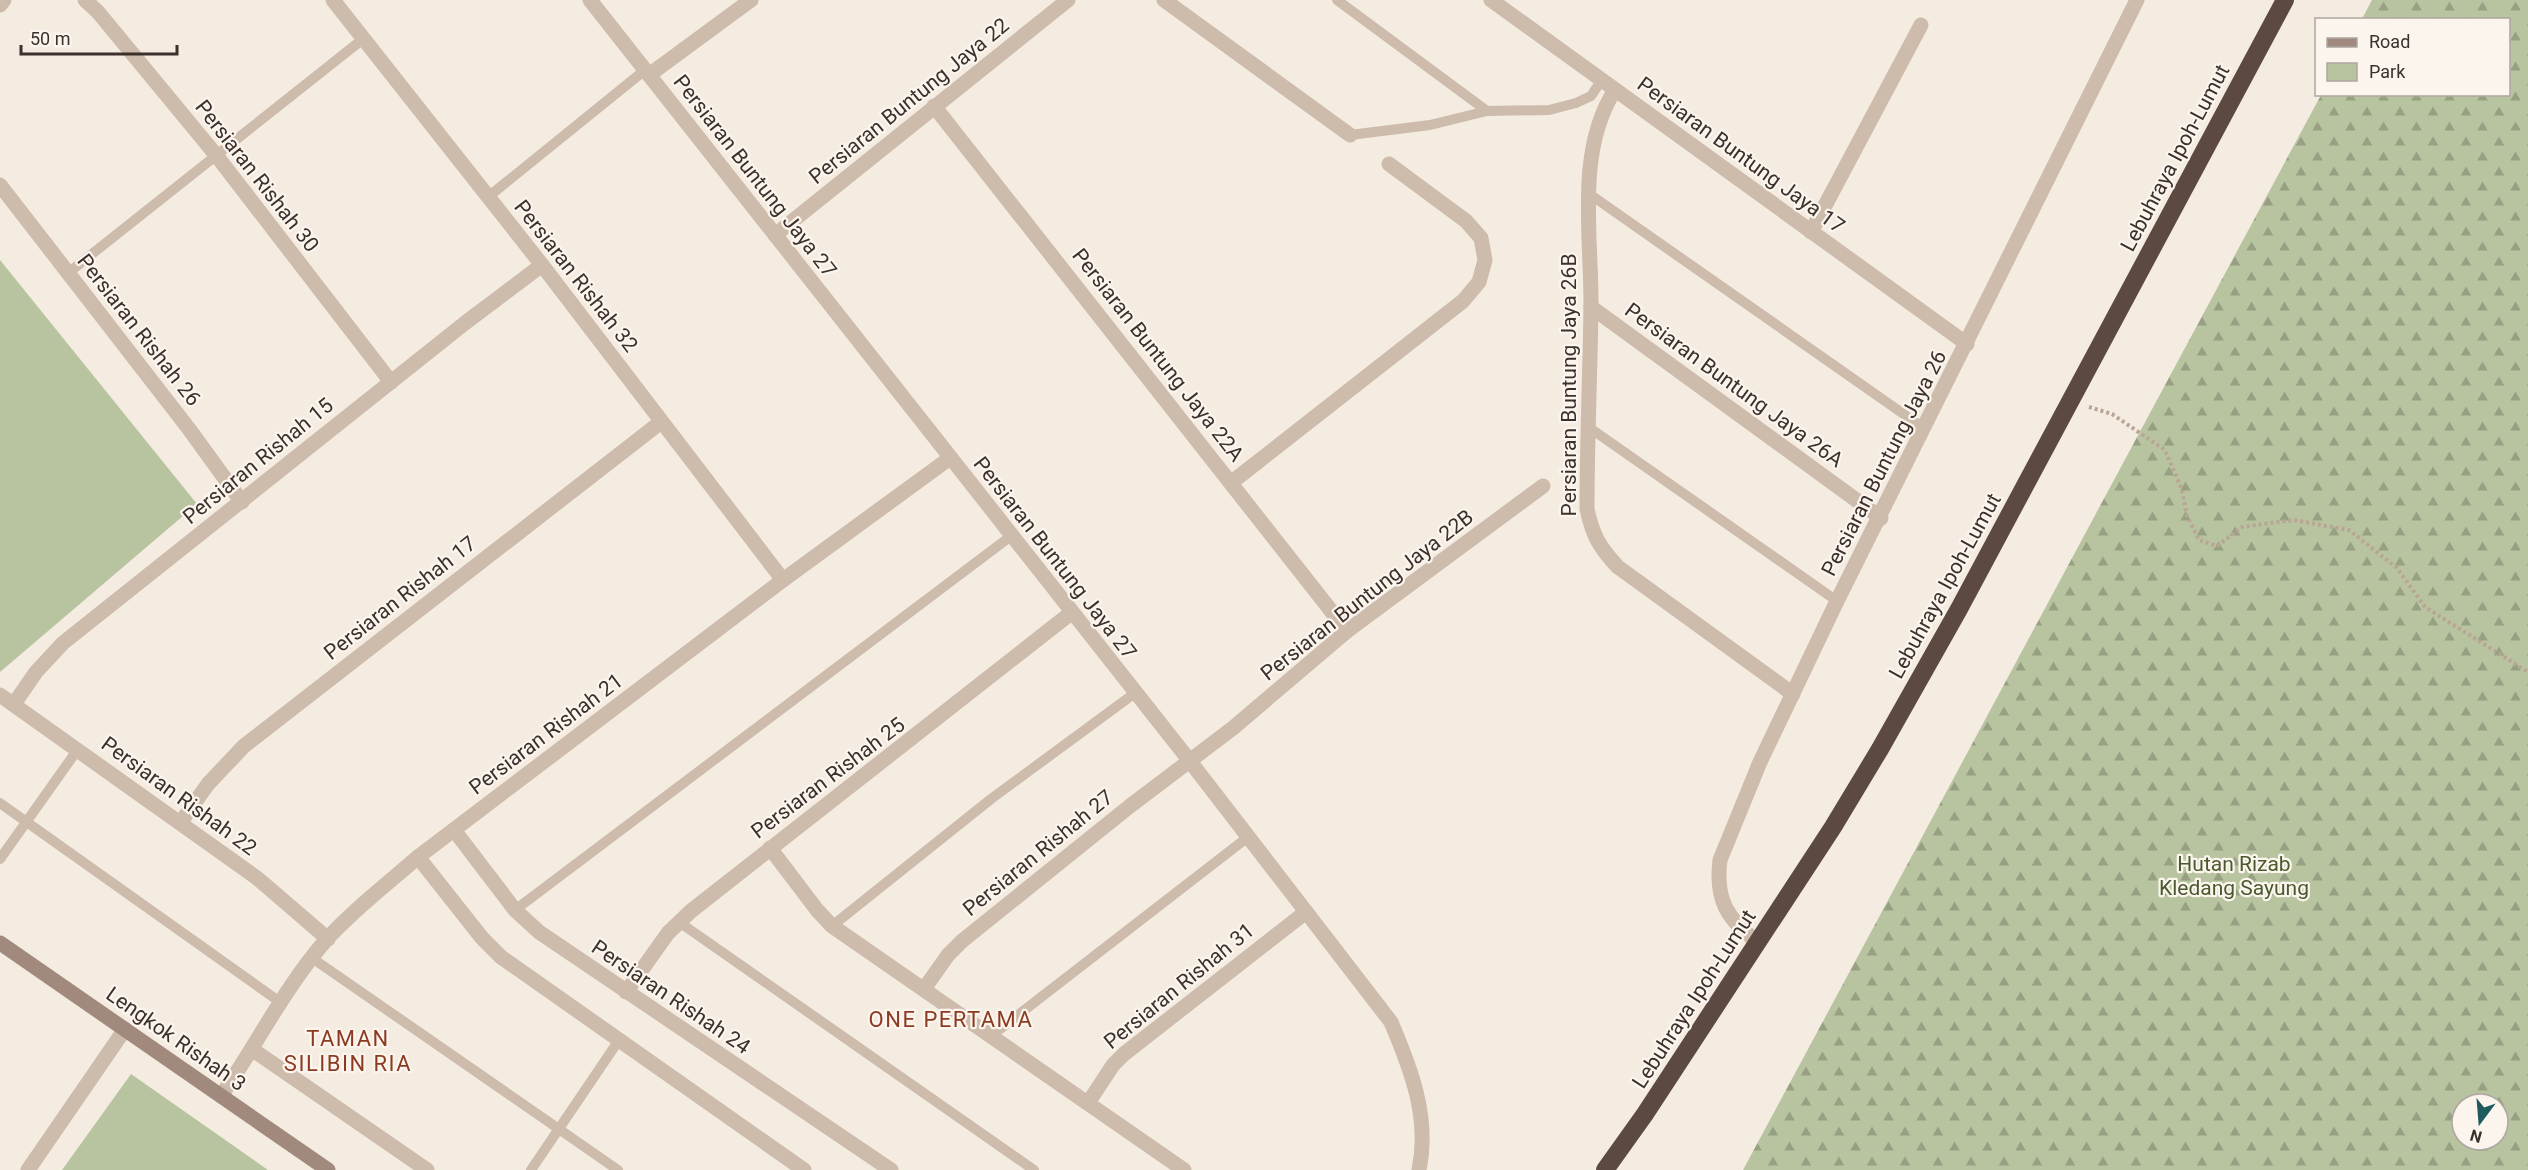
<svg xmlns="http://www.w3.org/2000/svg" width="2528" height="1170" font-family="Roboto,sans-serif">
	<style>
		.forest { fill: url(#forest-firs); fill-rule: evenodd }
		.park { fill: #b8c4a0 }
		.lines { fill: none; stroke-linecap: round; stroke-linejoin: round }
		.path { stroke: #b9a596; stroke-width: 4; stroke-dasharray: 3 3; stroke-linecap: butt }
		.lane { stroke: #cdbbac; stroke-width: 10 }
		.street { stroke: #cdbbac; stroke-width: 15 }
		.secondary { stroke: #a18a7d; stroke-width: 15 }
		.highway { stroke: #5c4a42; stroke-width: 18 }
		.labels { text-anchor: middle; stroke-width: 4.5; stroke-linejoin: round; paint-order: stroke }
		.street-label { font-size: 21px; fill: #3b302b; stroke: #fbf5ee }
		.park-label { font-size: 21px; fill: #4a5a2e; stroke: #fbf5ee }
		.neighbourhood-label { font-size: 22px; letter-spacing: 1.5px; fill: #8c3b22; stroke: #fbf5ee }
	</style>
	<defs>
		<pattern id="forest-firs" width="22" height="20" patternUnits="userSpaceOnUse" patternTransform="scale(1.5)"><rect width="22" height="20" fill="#b8c4a0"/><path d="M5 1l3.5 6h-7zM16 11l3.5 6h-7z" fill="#97a083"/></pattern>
	</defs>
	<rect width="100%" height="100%" fill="#f4ebe1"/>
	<!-- forest -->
	<path class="forest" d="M2372 0H2528V1170H1743L2321 95 2508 94V20L2362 19ZM2462 1104H2498V1140H2462Z"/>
	<!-- park -->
	<g class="park">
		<polygon points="0,260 197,504 0,672"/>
		<polygon points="131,1074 268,1170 62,1170"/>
	</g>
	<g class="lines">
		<!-- path -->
		<polyline class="path" points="2089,407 2112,414 2165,450 2182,490 2187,516 2199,540 2217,546 2242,527 2293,520 2349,530 2397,568 2425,607 2528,672"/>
		<!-- lane -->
		<g class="lane">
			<polyline points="1337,0 1487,111"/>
			<polyline points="1350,135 1430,125 1487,111 1549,110 1576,103 1591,96 1601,81"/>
			<polyline points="1588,193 1925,429"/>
			<polyline points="488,197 645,70"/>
			<polyline points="68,273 363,39"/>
			<polyline points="1587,426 1837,601"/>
			<polyline points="0,803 280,1002"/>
			<polyline points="0,859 78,749"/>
			<polyline points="515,910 1011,536"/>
			<polyline points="679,922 1034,1170"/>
			<polyline points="832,926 991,799 1135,693"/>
			<polyline points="312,958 618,1170"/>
			<polyline points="991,1036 1248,837"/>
			<polyline points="531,1170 619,1040"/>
		</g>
		<!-- street -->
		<g class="street">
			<polyline points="85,0 98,12 216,155 391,382"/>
			<polyline points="333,0 542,265 783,580"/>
			<path d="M590 0 1189 760 1391 1022C1411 1069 1430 1118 1419 1170"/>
			<polyline points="1164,0 1350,135"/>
			<polyline points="1491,0 1967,344"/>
			<polyline points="0,5 4,0"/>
			<polyline points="649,75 751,0"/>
			<path d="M1615 90C1575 151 1592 239 1591 308 1590 375 1587 442 1587 509 1593 536 1599 547 1618 567L1793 694"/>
			<polyline points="934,106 1347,631"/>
			<polyline points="0,185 189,429 242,502"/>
			<polyline points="1811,232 1921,25"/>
			<polyline points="775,235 1068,0"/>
			<polyline points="1591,307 1881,518"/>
			<polyline points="1232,482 1463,301 1479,282 1485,260 1481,238 1466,221 1389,164"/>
			<polyline points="0,695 257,878 328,939"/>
			<polyline points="14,704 36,672 63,643 465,323 542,265"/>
			<polyline points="181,822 208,784 244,746 661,422"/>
			<polyline points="454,830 515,910 539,932 891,1170"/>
			<polyline points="770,848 817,910 832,926 1184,1170"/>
			<polyline points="418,857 482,938 501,957 804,1170"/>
			<path d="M1758 942C1727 920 1715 899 1720 860L1760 762 1837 601 2137 0"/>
			<polyline points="924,989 948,955 962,941 1130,806 1233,728 1347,631 1543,486"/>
			<polyline points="626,992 668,933 691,911 1071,613"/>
			<polyline points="253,1050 427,1170"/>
			<path d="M221 1096C257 1044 285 987 326 940 353 910 387 884 418 857L783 580 950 458"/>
			<polyline points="1088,1103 1113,1065 1124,1054 1306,912"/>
			<polyline points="28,1170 125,1029"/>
		</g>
		<!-- secondary -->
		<polyline class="secondary" points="0,943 328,1170"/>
		<!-- highway -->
		<polyline class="highway" points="1605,1170 1645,1114 1833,827 1880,749 1959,609 2285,0"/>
	</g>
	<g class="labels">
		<!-- street labels -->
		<g class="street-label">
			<text transform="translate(909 101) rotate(-39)" y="7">Persiaran Buntung Jaya 22</text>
			<text transform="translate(1741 155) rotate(36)" y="7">Persiaran Buntung Jaya 17</text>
			<text transform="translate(2175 158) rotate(-62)" y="7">Lebuhraya Ipoh-Lumut</text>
			<text transform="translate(257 176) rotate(52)" y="7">Persiaran Rishah 30</text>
			<text transform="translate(755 176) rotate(52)" y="7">Persiaran Buntung Jaya 27</text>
			<text transform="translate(576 276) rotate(52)" y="7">Persiaran Rishah 32</text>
			<text transform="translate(139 330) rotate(52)" y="7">Persiaran Rishah 26</text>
			<text transform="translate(1158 355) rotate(52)" y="7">Persiaran Buntung Jaya 22A</text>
			<text transform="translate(1569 385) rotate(-90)" y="7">Persiaran Buntung Jaya 26B</text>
			<text transform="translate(1734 385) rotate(36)" y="7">Persiaran Buntung Jaya 26A</text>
			<text transform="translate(258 461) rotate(-39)" y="7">Persiaran Rishah 15</text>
			<text transform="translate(1884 463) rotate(-63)" y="7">Persiaran Buntung Jaya 26</text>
			<text transform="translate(1055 558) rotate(52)" y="7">Persiaran Buntung Jaya 27</text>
			<text transform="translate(1945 586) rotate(-61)" y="7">Lebuhraya Ipoh-Lumut</text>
			<text transform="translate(1367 595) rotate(-38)" y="7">Persiaran Buntung Jaya 22B</text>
			<text transform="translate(400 598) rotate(-38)" y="7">Persiaran Rishah 17</text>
			<text transform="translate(546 734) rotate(-37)" y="7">Persiaran Rishah 21</text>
			<text transform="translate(828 778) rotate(-37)" y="7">Persiaran Rishah 25</text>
			<text transform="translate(179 796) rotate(36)" y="7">Persiaran Rishah 22</text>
			<text transform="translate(1038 853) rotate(-39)" y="7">Persiaran Rishah 27</text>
			<text transform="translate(1179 986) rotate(-39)" y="7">Persiaran Rishah 31</text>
			<text transform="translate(671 997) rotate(34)" y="7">Persiaran Rishah 24</text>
			<text transform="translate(1694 999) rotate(-57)" y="7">Lebuhraya Ipoh-Lumut</text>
			<text transform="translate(176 1039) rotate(35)" y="7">Lengkok Rishah 3</text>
		</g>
		<!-- park labels -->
		<g class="park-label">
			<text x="2234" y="871">Hutan Rizab<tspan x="2234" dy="24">Kledang Sayung</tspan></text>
		</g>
		<!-- neighbourhood labels -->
		<g class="neighbourhood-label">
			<text x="951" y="1027">ONE PERTAMA</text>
			<text x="348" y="1046">TAMAN<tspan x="348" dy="25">SILIBIN RIA</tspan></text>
		</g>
	</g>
	<!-- legend -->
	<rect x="2315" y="18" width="195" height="78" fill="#fbf5ee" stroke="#aea6a0" stroke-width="1.5"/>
	<rect x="2327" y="38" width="30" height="9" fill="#a18a7d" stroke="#aea6a0" stroke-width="1.5"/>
	<text x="2369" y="48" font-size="18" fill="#3b302b">Road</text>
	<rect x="2327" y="63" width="30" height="18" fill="#b8c4a0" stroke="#aea6a0" stroke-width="1.5"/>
	<text x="2369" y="78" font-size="18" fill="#3b302b">Park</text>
	<!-- north arrow -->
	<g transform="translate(2480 1122) rotate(196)"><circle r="28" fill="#fbf5ee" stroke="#aea6a0" stroke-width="1.5"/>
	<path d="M0-4.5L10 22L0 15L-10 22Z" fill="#1f5a5e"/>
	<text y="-9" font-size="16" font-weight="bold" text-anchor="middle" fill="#3b302b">N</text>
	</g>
	<!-- scale -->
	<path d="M21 45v9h156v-9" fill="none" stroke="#3b302b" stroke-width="3"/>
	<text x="30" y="45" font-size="18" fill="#3b302b" stroke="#fbf5ee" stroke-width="4.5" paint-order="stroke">50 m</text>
</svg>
